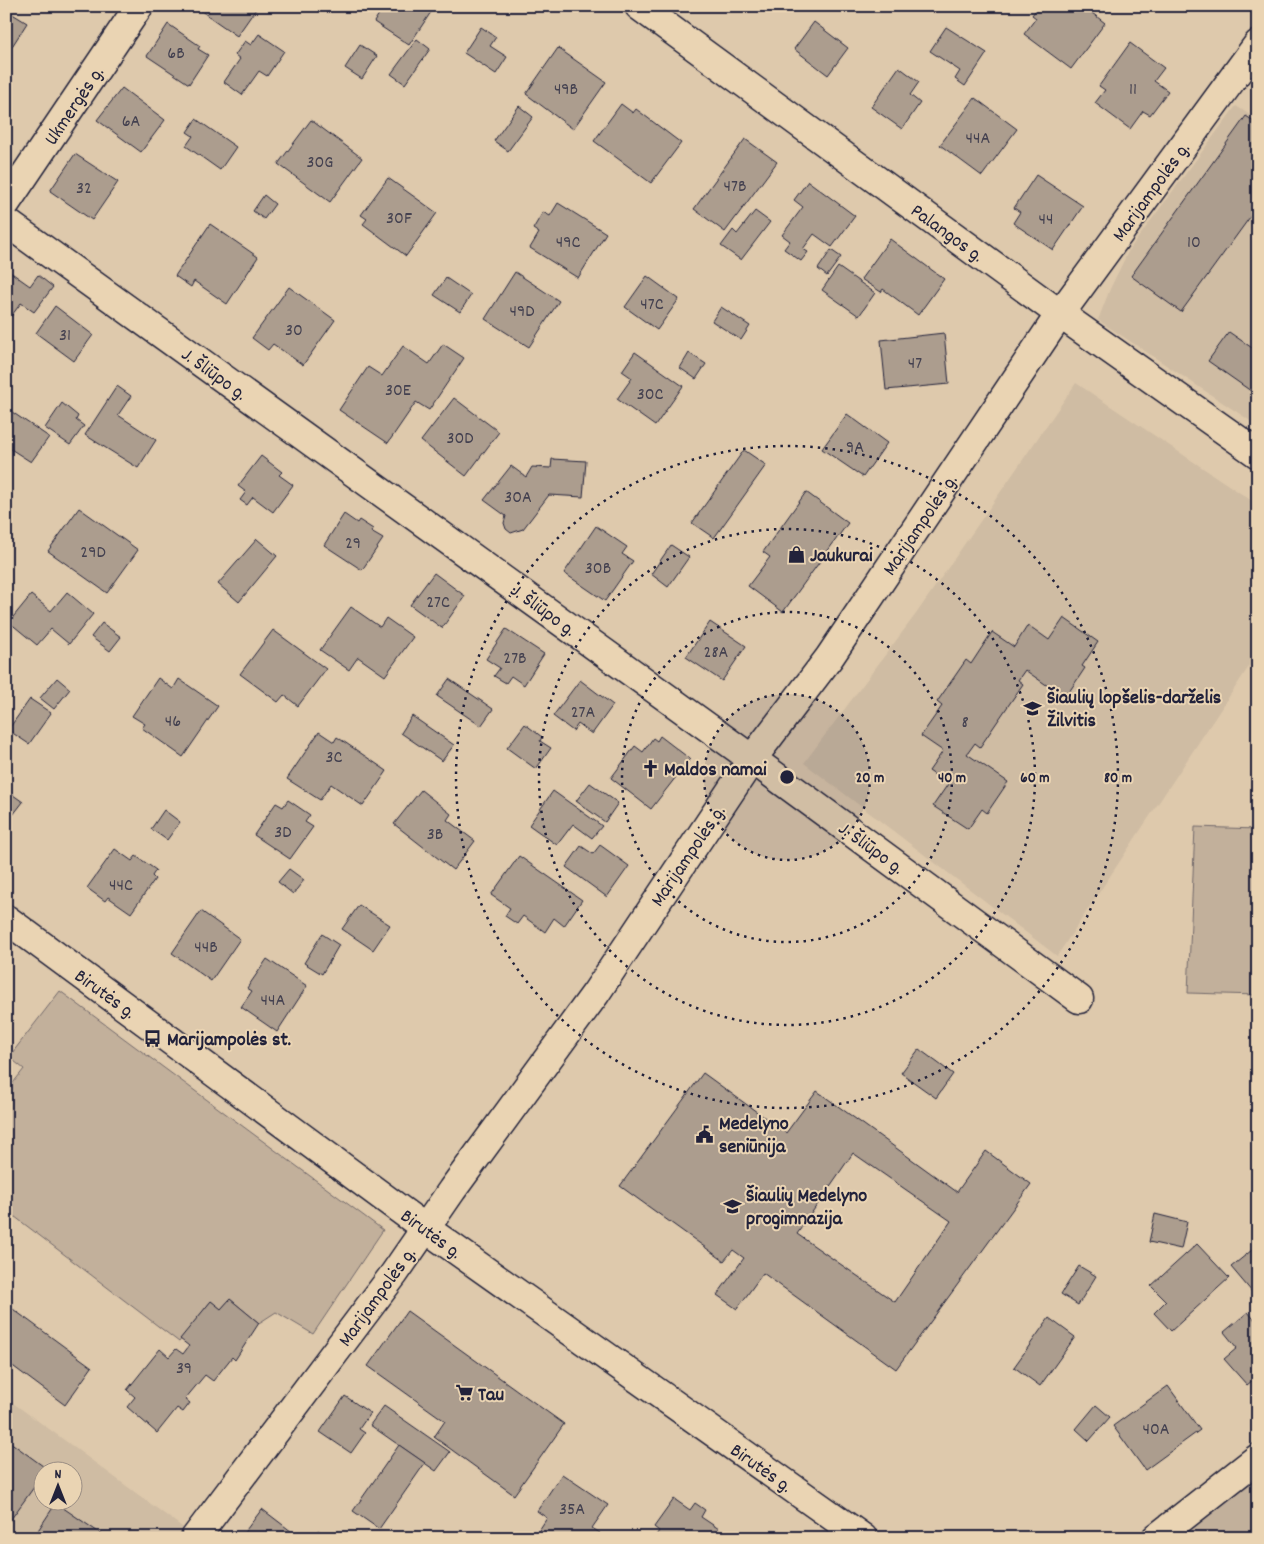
<svg xmlns="http://www.w3.org/2000/svg" width="1264" height="1544" font-family="Dekko,sans-serif">
	<style>
		.built { fill: #cfbca3; fill-rule: evenodd }
		.green { fill: #c2b09b; stroke: #72696b }
		.building { fill: #ac9d8e; stroke: #22223b; fill-rule: evenodd }
		.lines { fill: none; stroke-linecap: round; stroke-linejoin: round }
		.street-casing { stroke: #22223b; stroke-width: 31 }
		.secondary-casing { stroke: #22223b; stroke-width: 31 }
		.street { stroke: #ead4b3; stroke-width: 28 }
		.secondary { stroke: #ead4b3; stroke-width: 28 }
		.ring { fill: none; stroke: #22223b; stroke-width: 2.5; stroke-dasharray: 2.5 5 }
		.labels { text-anchor: middle; stroke-width: 4; stroke-linejoin: round; paint-order: stroke }
		.number-label { font-size: 18px; fill: #444150 }
		.street-label { font-size: 20px; fill: #22223b; stroke: #ead4b3 }
		.poi-label { font-size: 20px; font-weight: bold; fill: #22223b; stroke: #ead4b3; text-anchor: start }
		.centre { fill: #22223b; stroke: #ead4b3; stroke-width: 2.5 }
		.ring-label { font-size: 15px; text-anchor: middle; font-weight: bold; fill: #22223b; stroke: #ead4b3; stroke-width: 4; stroke-linejoin: round; paint-order: stroke }
	</style>
	<rect width="100%" height="100%" fill="#dec9ac"/>
	<filter id="ink" filterUnits="userSpaceOnUse"><feTurbulence type="fractalNoise" baseFrequency=".02" numOctaves="2"/><feDisplacementMap in="SourceGraphic" scale="10" xChannelSelector="R" yChannelSelector="G"/><feConvolveMatrix kernelMatrix="1 2 1 2 8 2 1 2 1" color-interpolation-filters="sRGB"/></filter>
	<g filter="url(#ink)">
		<!-- built -->
		<g class="built">
			<polygon points="1236,106 1258,120 1258,426 1098,320 1110,289 1129,250"/>
			<polygon points="1076,383 1258,505 1258,653 1057,956 804,763 916,614"/>
			<path d="M6 1398 56 1434 197 1538H6ZM42 1472H72V1502H42Z"/>
		</g>
		<!-- green -->
		<g class="green">
			<polygon points="1195,827 1258,829 1258,995 1188,993"/>
			<polygon points="60,991 383,1230 313,1334 276,1312 259,1323 230,1299 221,1309 211,1301 179,1342 6,1210 6,1092 24,1069 9,1057"/>
			<polygon points="1258,1470 1258,1538 1171,1538"/>
		</g>
		<!-- building -->
		<g class="building">
			<polygon points="194,6 258,6 237,36"/>
			<polygon points="384,6 423,6 431,12 409,45 374,22"/>
			<polygon points="1039,6 1083,6 1105,23 1071,69 1024,34 1036,18 1032,15"/>
			<polygon points="6,10 27,23 11,48 6,46"/>
			<polygon points="814,22 848,48 828,75 794,49"/>
			<polygon points="168,24 200,46 198,49 208,55 189,84 147,56"/>
			<polygon points="481,27 496,37 490,46 507,57 496,74 464,53"/>
			<polygon points="946,27 987,53 965,86 955,79 960,71 930,51"/>
			<polygon points="259,34 284,51 267,76 259,71 242,95 224,82 240,59 235,55 245,41 251,45"/>
			<polygon points="417,39 430,49 405,84 391,74"/>
			<polygon points="1130,43 1164,68 1154,81 1168,91 1150,115 1143,111 1130,129 1095,103 1105,90 1099,86"/>
			<polygon points="360,45 377,56 362,79 345,68"/>
			<polygon points="558,48 606,82 573,129 526,94"/>
			<polygon points="899,67 919,82 910,95 920,103 902,129 871,107"/>
			<polygon points="122,88 165,120 141,152 97,120"/>
			<polygon points="975,98 1017,129 982,176 940,145"/>
			<polygon points="621,104 633,113 636,109 681,143 651,183 594,141"/>
			<polygon points="519,106 533,117 508,151 494,141"/>
			<polygon points="1246,116 1258,124 1258,206 1181,312 1131,276"/>
			<polygon points="196,119 236,147 220,170 186,146 193,136 187,132"/>
			<polygon points="311,120 362,158 330,202 278,164"/>
			<polygon points="745,139 777,162 725,232 694,209"/>
			<polygon points="75,154 118,182 92,220 50,191"/>
			<polygon points="1036,175 1083,206 1053,250 1013,223 1020,212 1014,208"/>
			<polygon points="388,178 437,213 406,256 363,224 367,219 361,215"/>
			<polygon points="808,181 855,216 832,247 814,234 803,249 808,252 801,261 784,249 790,241 782,235 803,207 794,200"/>
			<polygon points="264,195 275,204 264,219 253,211"/>
			<polygon points="558,203 606,233 578,278 530,248 539,233 533,229 543,212 550,216"/>
			<polygon points="755,211 770,222 741,260 721,246 733,230 737,234"/>
			<polygon points="210,224 258,257 227,304 194,281 191,287 175,276"/>
			<polygon points="890,239 944,279 918,315 883,289 881,292 861,279"/>
			<polygon points="831,250 841,257 827,276 818,269"/>
			<polygon points="838,267 875,293 859,316 822,290"/>
			<polygon points="6,269 30,286 38,275 53,287 34,312 21,303 6,323"/>
			<polygon points="515,272 559,301 529,347 485,319"/>
			<polygon points="647,276 679,299 657,330 625,307"/>
			<polygon points="446,278 471,295 460,312 434,295"/>
			<polygon points="289,287 335,320 303,365 273,344 268,350 252,338"/>
			<polygon points="55,306 93,335 74,361 36,333"/>
			<polygon points="721,307 750,326 741,340 712,321"/>
			<polygon points="1229,332 1258,352 1258,396 1208,361"/>
			<polygon points="944,333 949,384 886,390 881,340"/>
			<polygon points="443,344 464,358 429,410 416,402 388,443 339,410 368,367 382,376 403,346 429,364"/>
			<polygon points="635,352 683,386 655,426 617,399 632,378 622,371"/>
			<polygon points="689,353 706,364 696,379 680,368"/>
			<polygon points="117,386 131,396 118,415 156,440 138,468 85,435"/>
			<polygon points="454,398 499,432 466,476 421,441"/>
			<polygon points="62,403 78,416 76,420 84,426 70,445 45,428"/>
			<polygon points="6,408 49,437 31,462 6,446"/>
			<polygon points="847,414 887,443 863,477 822,449"/>
			<polygon points="744,450 766,465 714,538 692,523"/>
			<polygon points="261,456 282,472 279,475 293,485 273,512 253,497 247,505 240,500 246,492 238,486"/>
			<polygon points="552,459 586,461 583,497 549,495 523,529 511,533 506,529 504,523 506,516 484,500 511,466 526,477 532,467 551,468"/>
			<polygon points="806,492 848,523 783,612 748,586 770,557 763,552"/>
			<polygon points="79,508 138,550 107,593 48,551"/>
			<polygon points="344,514 357,523 359,520 373,529 371,532 383,539 362,570 324,545"/>
			<polygon points="596,526 627,547 622,554 633,561 605,601 564,573"/>
			<polygon points="257,539 277,556 239,602 218,584"/>
			<polygon points="671,545 689,557 668,587 651,574"/>
			<polygon points="434,573 465,596 442,628 410,605"/>
			<polygon points="67,592 93,614 69,644 51,629 37,645 9,622 31,595 51,611"/>
			<polygon points="351,607 380,627 386,618 413,637 385,676 358,657 349,670 320,650"/>
			<polygon points="1064,618 1098,642 1082,666 1085,668 1065,698 1025,670 1018,680 1023,684 980,747 975,743 967,754 1008,782 987,813 982,809 968,829 933,806 948,784 929,771 943,751 921,736 942,706 937,702 966,660 971,664 992,632 1014,647 1028,625 1049,640"/>
			<polygon points="710,622 746,646 722,681 686,657"/>
			<polygon points="102,623 121,637 110,651 91,637"/>
			<polygon points="506,629 544,654 524,685 511,676 506,683 494,676 500,668 486,659"/>
			<polygon points="273,630 326,669 298,706 284,695 278,702 240,674"/>
			<polygon points="57,678 70,689 54,709 40,698"/>
			<polygon points="158,678 173,689 179,679 218,706 183,757 142,728 145,724 132,716"/>
			<polygon points="449,679 493,709 481,726 437,696"/>
			<polygon points="580,680 613,705 592,734 578,724 573,731 553,716"/>
			<polygon points="30,699 51,713 29,744 8,730"/>
			<polygon points="412,716 454,745 442,761 401,733"/>
			<polygon points="525,724 542,737 540,741 551,748 536,769 507,748"/>
			<polygon points="319,732 334,742 337,737 387,771 363,806 331,784 320,800 287,779"/>
			<polygon points="660,736 690,759 651,809 611,778 635,746 643,752 653,738 657,741"/>
			<polygon points="590,783 618,803 605,822 576,801"/>
			<polygon points="6,790 23,802 6,824"/>
			<polygon points="421,790 451,814 447,820 475,841 453,870 394,824"/>
			<polygon points="553,791 602,826 592,838 573,824 557,845 529,825"/>
			<polygon points="288,800 310,815 305,822 313,827 290,859 254,835 276,803 283,807"/>
			<polygon points="164,810 180,822 167,840 151,829"/>
			<polygon points="600,845 629,866 607,897 566,867 581,846 593,854"/>
			<polygon points="115,849 132,861 136,856 156,870 152,876 155,879 131,913 108,897 105,901 87,888"/>
			<polygon points="519,856 582,900 564,926 554,918 545,932 523,916 517,924 505,916 510,908 491,895"/>
			<polygon points="289,869 304,880 293,894 278,882"/>
			<polygon points="359,905 390,925 373,950 342,929"/>
			<polygon points="201,911 240,939 211,981 172,953"/>
			<polygon points="322,934 339,945 322,974 304,963"/>
			<polygon points="267,959 307,986 277,1032 241,1007 252,991 247,988"/>
			<polygon points="919,1049 953,1074 936,1098 901,1073"/>
			<path d="M703 1073 786 1133 817 1091 957 1192 986 1151 1031 1184 896 1369 763 1273 737 1309 717 1295 744 1258 733 1250 724 1261 620 1186ZM853 1153 951 1221 895 1302 797 1234Z"/>
			<polygon points="1155,1214 1187,1222 1181,1249 1149,1242"/>
			<polygon points="1197,1244 1229,1278 1171,1331 1154,1313 1166,1301 1151,1286"/>
			<polygon points="1252,1250 1258,1257 1258,1299 1231,1267"/>
			<polygon points="1079,1266 1096,1276 1078,1305 1061,1294"/>
			<polygon points="230,1299 259,1323 235,1360 232,1357 213,1381 205,1375 185,1399 190,1403 183,1412 177,1408 157,1433 127,1407 135,1397 127,1390 160,1349 169,1357 176,1349 183,1354 189,1346 180,1339 211,1301 221,1309"/>
			<polygon points="6,1304 92,1367 65,1405 6,1361"/>
			<polygon points="407,1311 564,1424 514,1495 434,1437 445,1421 368,1366"/>
			<polygon points="1248,1312 1258,1324 1258,1376 1247,1385 1224,1359 1237,1348 1224,1332"/>
			<polygon points="1049,1318 1075,1337 1040,1386 1014,1367"/>
			<polygon points="1168,1386 1200,1430 1145,1470 1113,1426"/>
			<polygon points="345,1396 370,1413 359,1429 365,1433 351,1453 320,1432"/>
			<polygon points="1096,1405 1110,1417 1089,1441 1076,1429"/>
			<polygon points="384,1406 450,1452 436,1471 370,1425"/>
			<polygon points="6,1439 47,1469 42,1472 42,1476 6,1526"/>
			<polygon points="399,1445 425,1463 379,1529 353,1511"/>
			<polygon points="562,1474 608,1505 592,1528 600,1533 597,1538 534,1538 547,1518 537,1511"/>
			<polygon points="674,1499 690,1510 695,1503 705,1510 701,1517 719,1529 712,1538 654,1538 659,1531 654,1527"/>
			<polygon points="56,1503 107,1538 33,1538"/>
			<polygon points="262,1509 300,1538 240,1538"/>
			<polygon points="318,1530 330,1538 313,1538"/>
		</g>
		<g class="lines">
			<defs>
				<g id="street">
					<polyline points="639,6 1060,314 1258,454"/>
					<polyline points="6,203 139,6"/>
					<polyline points="6,222 752,759 1079,999"/>
					<polyline points="195,1538 394,1274 452,1190 596,993 752,759 829,658 1060,314 1258,44"/>
					<polyline points="1156,1538 1258,1458"/>
				</g>
				<polyline id="secondary" points="6,919 425,1228 863,1538"/>
			</defs>
			<!-- street casing -->
			<use href="#street" class="street-casing"/>
			<!-- secondary casing -->
			<use href="#secondary" class="secondary-casing"/>
			<!-- street -->
			<use href="#street" class="street"/>
			<!-- secondary -->
			<use href="#secondary" class="secondary"/>
		</g>
	</g>
	<!-- distance rings -->
	<circle cx="787" cy="777" r="83" fill="#22223b" fill-opacity=".12"/>
	<g class="ring">
		<circle cx="787" cy="777" r="83"/>
		<circle cx="787" cy="777" r="165"/>
		<circle cx="787" cy="777" r="248"/>
		<circle cx="787" cy="777" r="331"/>
	</g>
	<!-- icons -->
	<defs>
		<symbol id="shop-bare" viewBox="-9 -9 18 18"><path d="M-5-2.5h2.3a2.7 3.5 0 0 1 5.4 0H5L5.5 6h-11ZM-1.5-2.5h3a1.5 2.3 0 0 0-3 0Z" fill="#22223b" stroke="#ead4b3" stroke-width="2.5" paint-order="stroke"/></symbol>
		<symbol id="school-bare" viewBox="-9 -9 18 18"><path d="M0-5L7-2L0 1L-7-2ZM-4 1L0 2.5L4 1V4Q0 6-4 4Z" fill="#22223b" stroke="#ead4b3" stroke-width="2.5" paint-order="stroke"/></symbol>
		<symbol id="church-bare" viewBox="-9 -9 18 18"><path d="M-1.2-6h2.4v3.5h3.3v2.4h-3.3V6h-2.4V-.1h-3.3v-2.4h3.3Z" fill="#22223b" stroke="#ead4b3" stroke-width="2.5" paint-order="stroke"/></symbol>
		<symbol id="bus-bare" viewBox="-9 -9 18 18"><path d="M-5-6H5V4H4V6H2V4H-2V6H-4V4H-5ZM-3.5-4V0h7V-4ZM-3.5 1.2v1.5H-2V1.2ZM2 1.2v1.5H3.5V1.2Z" fill="#22223b" stroke="#ead4b3" stroke-width="2.5" paint-order="stroke"/></symbol>
		<symbol id="civic-bare" viewBox="-9 -9 18 18"><path d="M-.6-6.5H3V-4.5H.6V-3L4-1V1h2V6H-6V1h2V-1L-.6-3ZM-1.2 2.5V6h2.4V2.5Z" fill="#22223b" stroke="#ead4b3" stroke-width="2.5" paint-order="stroke"/></symbol>
		<symbol id="supermarket-bare" viewBox="-9 -9 18 18"><path d="M-6-5.5h2.5l.6 2H6L4.5 2H-2.5L-4.4-4H-6ZM-1.5 3.2a1.3 1.3 0 1 0 .1 0ZM3 3.2a1.3 1.3 0 1 0 .1 0Z" fill="#22223b" stroke="#ead4b3" stroke-width="2.5" paint-order="stroke"/></symbol>
	</defs>
	<g fill-rule="evenodd">
		<use href="#shop-bare" x="784" y="542" width="25" height="25"/>
		<use href="#school-bare" x="1020" y="696" width="25" height="25"/>
		<use href="#church-bare" x="638" y="756" width="25" height="25"/>
		<use href="#bus-bare" x="140" y="1026" width="25" height="25"/>
		<use href="#civic-bare" x="692" y="1122" width="25" height="25"/>
		<use href="#school-bare" x="720" y="1194" width="25" height="25"/>
		<use href="#supermarket-bare" x="452" y="1380" width="25" height="25"/>
	</g>
	<g class="labels">
		<!-- number labels -->
		<g class="number-label">
			<text x="176" y="58">6B</text>
			<text x="566" y="94">49B</text>
			<text x="1133" y="94">11</text>
			<text x="131" y="126">6A</text>
			<text x="978" y="143">44A</text>
			<text x="320" y="167">30G</text>
			<text x="735" y="191">47B</text>
			<text x="84" y="193">32</text>
			<text x="399" y="223">30F</text>
			<text x="1046" y="224">44</text>
			<text x="568" y="247">49C</text>
			<text x="1194" y="247">10</text>
			<text x="652" y="309">47C</text>
			<text x="522" y="316">49D</text>
			<text x="294" y="335">30</text>
			<text x="65" y="340">31</text>
			<text x="915" y="368">47</text>
			<text x="398" y="395">30E</text>
			<text x="650" y="399">30C</text>
			<text x="460" y="443">30D</text>
			<text x="855" y="452">9A</text>
			<text x="518" y="502">30A</text>
			<text x="353" y="548">29</text>
			<text x="93" y="557">29D</text>
			<text x="598" y="573">30B</text>
			<text x="438" y="607">27C</text>
			<text x="716" y="657">28A</text>
			<text x="515" y="663">27B</text>
			<text x="583" y="717">27A</text>
			<text x="173" y="726">46</text>
			<text x="965" y="727">8</text>
			<text x="334" y="762">3C</text>
			<text x="283" y="837">3D</text>
			<text x="435" y="839">3B</text>
			<text x="121" y="890">44C</text>
			<text x="206" y="952">44B</text>
			<text x="273" y="1005">44A</text>
			<text x="184" y="1373">39</text>
			<text x="1156" y="1434">40A</text>
			<text x="572" y="1514">35A</text>
		</g>
		<!-- street labels -->
		<g class="street-label">
			<text transform="translate(73 105) rotate(-56)" y="7">Ukmergės g.</text>
			<text transform="translate(1150 191) rotate(-54)" y="7">Marijampolės g.</text>
			<text transform="translate(948 232) rotate(36)" y="7">Palangos g.</text>
			<text transform="translate(215 373) rotate(36)" y="7">J. Šliūpo g.</text>
			<text transform="translate(919 524) rotate(-56)" y="7">Marijampolės g.</text>
			<text transform="translate(544 609) rotate(36)" y="7">J. Šliūpo g.</text>
			<text transform="translate(872 847) rotate(36)" y="7">J. Šliūpo g.</text>
			<text transform="translate(687 855) rotate(-56)" y="7">Marijampolės g.</text>
			<text transform="translate(106 993) rotate(36)" y="7">Birutės g.</text>
			<text transform="translate(432 1233) rotate(36)" y="7">Birutės g.</text>
			<text transform="translate(376 1296) rotate(-54)" y="7">Marijampolės g.</text>
			<text transform="translate(762 1467) rotate(35)" y="7">Birutės g.</text>
		</g>
		<!-- poi labels -->
		<g class="poi-label">
			<text x="810" y="561">Jaukurai</text>
			<text x="1047" y="703">Šiaulių lopšelis-darželis<tspan x="1047" dy="23">Žilvitis</tspan></text>
			<text x="664" y="775">Maldos namai</text>
			<text x="167" y="1045">Marijampolės st.</text>
			<text x="719" y="1129">Medelyno<tspan x="719" dy="23">seniūnija</tspan></text>
			<text x="746" y="1201">Šiaulių Medelyno<tspan x="746" dy="23">progimnazija</tspan></text>
			<text x="478" y="1400">Tau</text>
		</g>
	</g>
	<circle cx="787" cy="777" r="8" class="centre"/>
	<g class="ring-label">
		<text x="870" y="782">20 m</text>
		<text x="952" y="782">40 m</text>
		<text x="1035" y="782">60 m</text>
		<text x="1118" y="782">80 m</text>
	</g>
	<!-- margin -->
	<rect width="1264" height="1544" fill="none" stroke="#ead4b3" stroke-width="25"/>
	<rect x="12" y="12" width="1239" height="1519" fill="none" stroke="#22223b" stroke-width="2" filter="url(#ink)"/>
	<!-- north arrow -->
	<g transform="translate(58 1486)"><circle r="24" fill="#ead4b3" stroke="#9a8d83"/>
	<path d="M0-4L9 19L0 12L-9 19Z" fill="#22223b"/>
	<text y="-8" font-size="14" font-weight="bold" text-anchor="middle" fill="#22223b">N</text>
	</g>
</svg>
